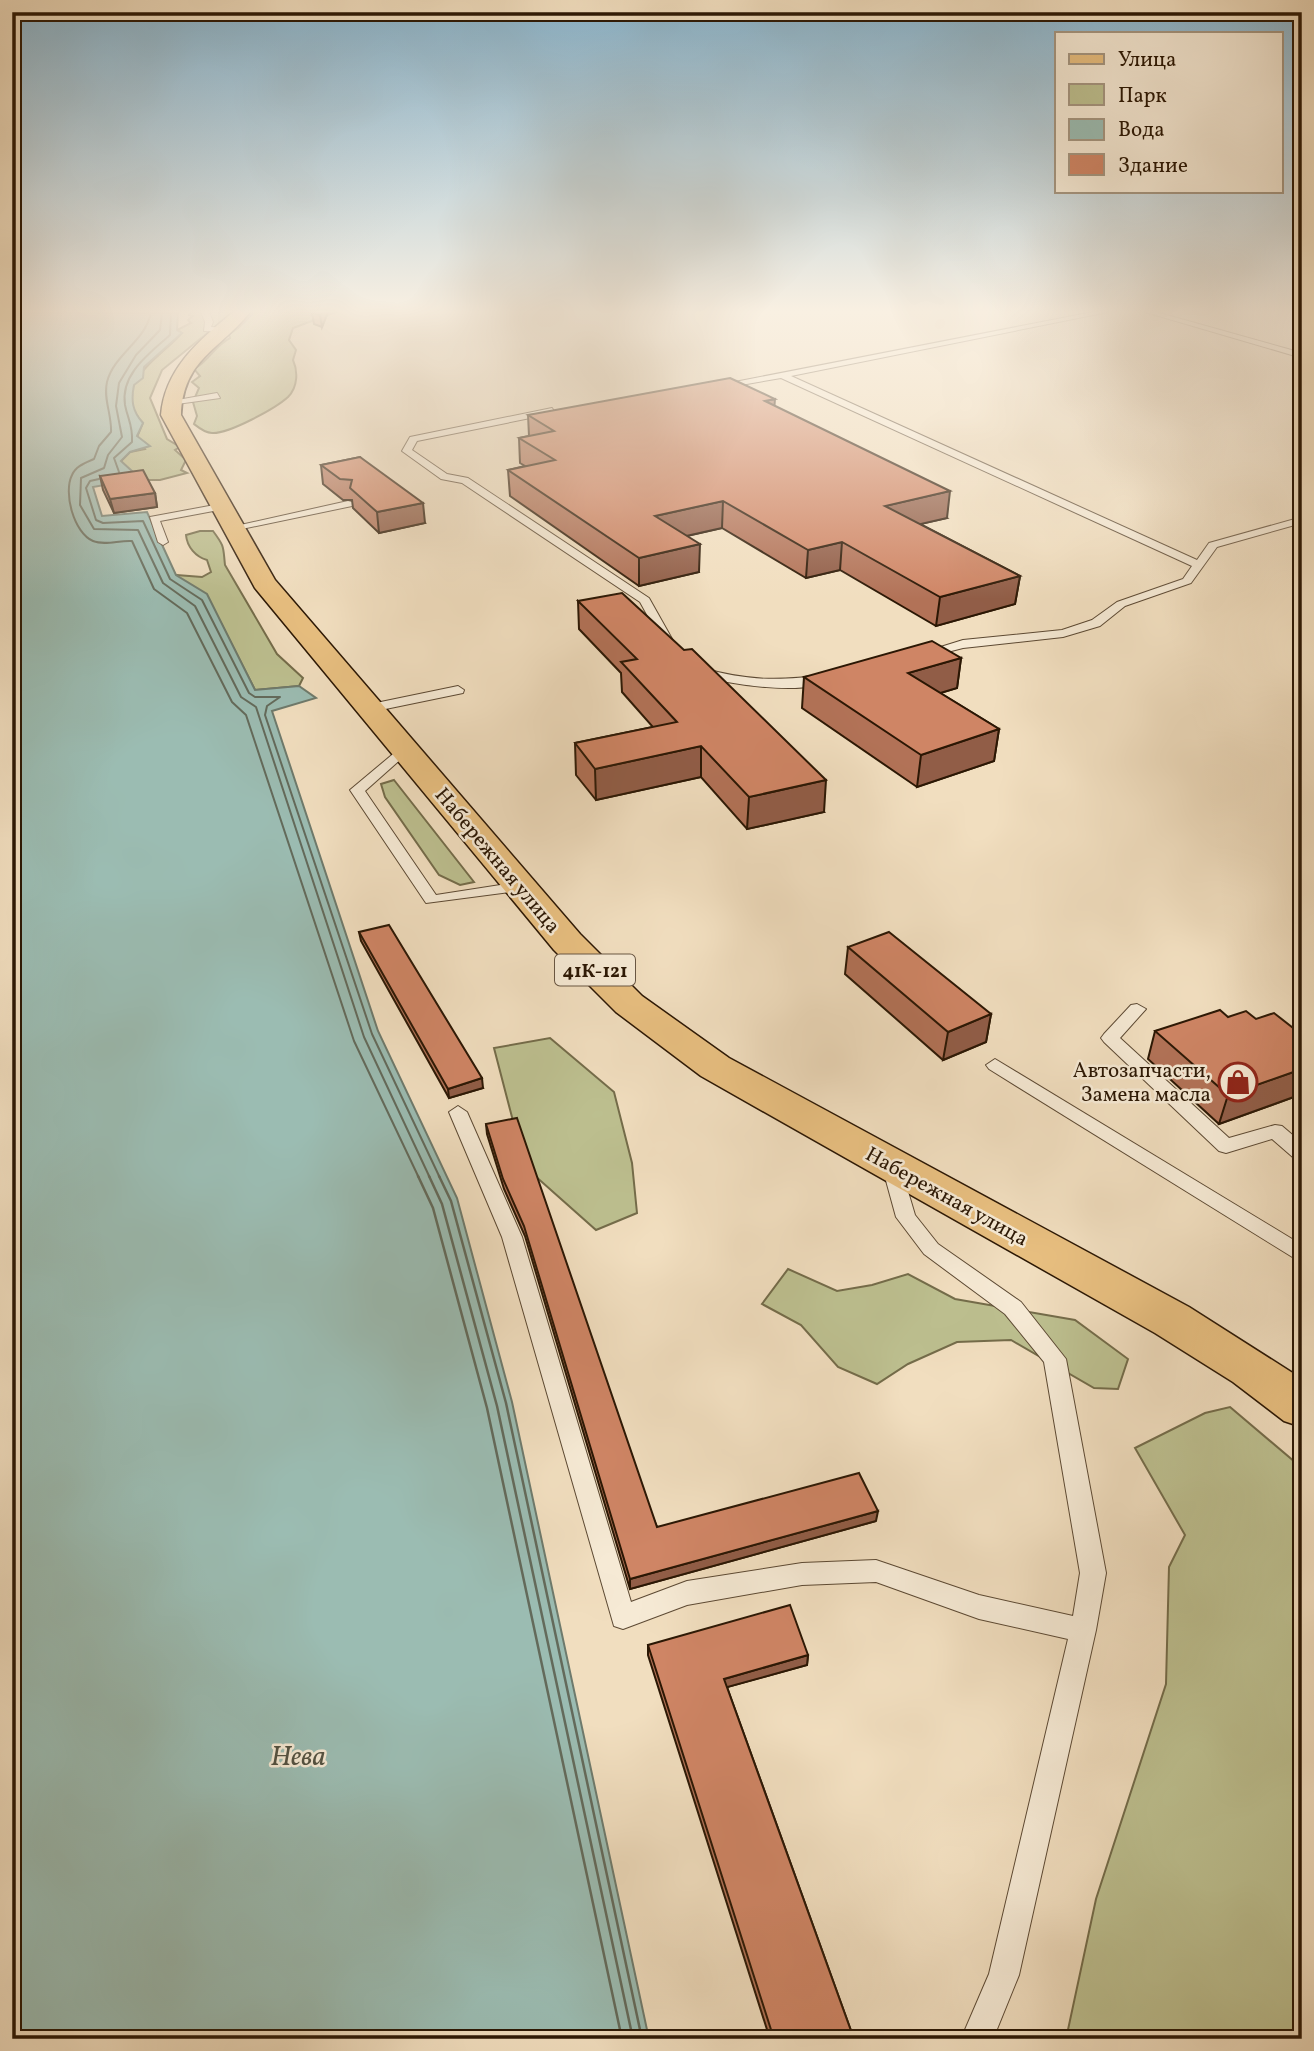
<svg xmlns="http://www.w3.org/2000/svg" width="1314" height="2051" font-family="Vollkorn,serif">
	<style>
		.green { fill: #bdc090; stroke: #746c4a; stroke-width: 2 }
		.water { fill: #9bbcb2; stroke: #6e7a6c; stroke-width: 2 }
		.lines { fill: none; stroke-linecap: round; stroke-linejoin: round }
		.shore-far1 { stroke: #636a5b; stroke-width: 2 }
		.shore { stroke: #636a5b; stroke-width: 2.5 }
		.service-casing { stroke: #5c4933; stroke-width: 2 }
		.primary-casing { stroke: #2b1704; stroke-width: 3 }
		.service { fill: #f6ead5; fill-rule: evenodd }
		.primary { fill: #e8bf80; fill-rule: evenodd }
		.wall { fill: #b27257; stroke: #2b1704; stroke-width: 2 }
		.shaded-wall { fill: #915d47; stroke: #2b1704; stroke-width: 2 }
		.building { fill: #cf8565; stroke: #2b1704; stroke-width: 2 }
		.labels { text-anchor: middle; stroke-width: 5; stroke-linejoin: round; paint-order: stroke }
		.shield { fill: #f6ead5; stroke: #685643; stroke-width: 2 }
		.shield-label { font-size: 19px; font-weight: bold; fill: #2b1704 }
		.street-label { font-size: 21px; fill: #2b1704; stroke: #f6ead5 }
		.poi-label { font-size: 21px; fill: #2b1704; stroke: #f6ead5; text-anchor: end }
		.near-water-label { font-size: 28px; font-style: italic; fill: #525141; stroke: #f6ead5 }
	</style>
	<rect width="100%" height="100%" fill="#f1debf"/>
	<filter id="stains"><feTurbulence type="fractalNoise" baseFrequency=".00286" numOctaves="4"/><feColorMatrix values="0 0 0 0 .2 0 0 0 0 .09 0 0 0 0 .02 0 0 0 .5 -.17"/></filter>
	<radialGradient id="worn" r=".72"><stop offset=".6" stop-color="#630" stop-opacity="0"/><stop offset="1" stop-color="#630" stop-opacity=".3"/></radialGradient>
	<!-- green -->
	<g class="green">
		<path d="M190 312H233L162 370 150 398 167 439 180 447 175 450 186 460 181 470 187 473 160 480H133L121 461 130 452 145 449 137 437 143 423C108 385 160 358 182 333L177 330 191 323 188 320 193 316 189 315Z"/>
		<path d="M254 312H336L293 328 289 340 296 350 293 360C298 371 298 387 288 397 276 408 229 434 212 433 205 433 199 428 194 424L197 416 193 402 199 388 192 382 200 376 194 369C210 360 214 346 230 338L229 334C240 329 246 320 254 312Z"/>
		<path d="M200 531H213C225 547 223 547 225 565L277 654 303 678 299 686 255 690 221 623 176 575 202 577 211 572 207 560C196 557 187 547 186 535Z"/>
		<polygon points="394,780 474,882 460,885 439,875 385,797 381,784"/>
		<polygon points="550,1038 614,1092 632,1163 637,1213 596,1230 525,1167 494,1048"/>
		<polygon points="788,1269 837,1291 872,1285 908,1274 955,1299 1075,1320 1128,1359 1118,1389 1094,1388 1011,1340 957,1342 908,1364 877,1384 838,1367 801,1325 762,1304"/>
		<polygon points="1230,1407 1302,1468 1302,2039 1066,2039 1096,1899 1166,1684 1169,1567 1185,1535 1135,1448 1205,1413"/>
	</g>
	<!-- water -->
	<path class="water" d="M12 312 178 313 177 330 182 333 144 367 143 378 134 385C131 400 132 411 143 423L137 436 150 446 130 452 121 461 133 472V480L93 487 102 516 147 512 176 575 207 594 255 690 299 686 316 698 272 711 378 1031 457 1198 512 1402 649 2039H12Z"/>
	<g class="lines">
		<!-- shore-far1 -->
		<g class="shore-far1">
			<path d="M151 312C146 341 114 354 107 382 103 399 112 415 111 432L99 446 94 459C85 463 76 466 72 475 63 493 74 533 93 541 105 546 119 540 132 541L154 589 187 613 232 702 246 715 354 1041 419 1178"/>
			<polyline points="162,312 160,330 136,355 119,383 116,406 122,437 108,455 104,468 81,478 80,505 94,529 138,530 163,583 195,606 241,697 256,707 364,1037 430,1178"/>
			<path d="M119 472 114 458 132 442C133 425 128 420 125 405 120 374 150 353 170 335L171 312"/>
			<polyline points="99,479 90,481 86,488 96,520 103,523 143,521 170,579 202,600 249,693 255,697 280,697 267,706 265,715 372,1034 440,1178"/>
		</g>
		<!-- shore -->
		<g class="shore">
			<polyline points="418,1176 433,1208 487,1408 622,2039"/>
			<polyline points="429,1176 442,1204 497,1406 633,2039"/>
			<polyline points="439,1176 451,1201 506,1403 642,2039"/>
		</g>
		<defs>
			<g id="service">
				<polygon points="201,312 209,312 213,322 211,327 225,328 225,332 204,331 205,322"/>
				<polygon points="1093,312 1108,312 791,376 1197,560 1209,543 1302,517 1302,523 1217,547 1191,583 1125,606 1100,626 1063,637 963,648 924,658 918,654 963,640 1062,630 1092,620 1117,602 1183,579 1192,566 781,378 718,389 714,386"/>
				<polygon points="1145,312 1156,312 1302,353 1302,358"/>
				<polygon points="217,393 220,398 170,405 166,402"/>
				<polygon points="552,408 555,413 417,441 412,450 447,474 468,478 649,598 676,646 674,649 666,649 640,602 462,483 441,479 402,451 410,437"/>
				<polygon points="348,501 352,502 352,506 232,531 227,528"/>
				<polygon points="220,504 225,507 224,509 160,521 168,542 163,545 158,542 150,517"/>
				<path d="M702 668C748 681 779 681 826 675L832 679C809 697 725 684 698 675V669Z"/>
				<polygon points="458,686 464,690 463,693 371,712 364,708 371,704"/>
				<polygon points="405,744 410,745 410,751 365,791 436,895 520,882 525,884 528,887 525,890 426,903 350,790"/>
				<polygon points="1137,1004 1146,1009 1120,1038 1229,1138 1275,1125 1282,1126 1302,1143 1302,1161 1295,1159 1272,1139 1226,1153 1219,1151 1104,1042 1101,1038 1104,1034 1131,1005"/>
				<polygon points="995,1059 1302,1245 1302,1263 989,1069 986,1065"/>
				<polygon points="458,1106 467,1112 522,1237 631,1602 687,1581 802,1563 876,1560 979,1595 1073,1616 1080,1573 1044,1362 1005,1314 924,1254 896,1217 882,1166 885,1161 899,1161 915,1215 938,1244 1021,1302 1066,1359 1106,1573 1096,1630 1019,1975 993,2039 961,2039 989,1974 1068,1639 979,1619 876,1582 802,1585 687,1605 623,1629 614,1626 502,1237 449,1112"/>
			</g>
			<path id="primary" d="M233 312H250C220 350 183 359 181 415L275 580 580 934 642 996 729 1058 1189 1307 1302 1379V1427L1284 1421 1233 1382 1155 1333 701 1076 616 1012 554 950 255 588 161 415C165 368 199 341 233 312Z"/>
		</defs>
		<!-- service casing -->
		<use href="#service" class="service-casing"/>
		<!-- primary casing -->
		<use href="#primary" class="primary-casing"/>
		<!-- service -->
		<use href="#service" class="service"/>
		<!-- primary -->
		<use href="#primary" class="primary"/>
	</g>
	<!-- wall -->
	<g class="wall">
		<polygon points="328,312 322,327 314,324 312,313"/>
		<polygon points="774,406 947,518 920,524 1020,576 1015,604 936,626 840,570 806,578 722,528 687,536 699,572 639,586 510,496 508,470 525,466 520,463 519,438 529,436 528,415"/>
		<polygon points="360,457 425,523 379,533 353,508 352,500 343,500 323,484 321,465"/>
		<polygon points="100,476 155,493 157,507 114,513 103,490"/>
		<polygon points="578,601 824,812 747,829 701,777 596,800 576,775 575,743 653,727 622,692 621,673 579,629"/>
		<polygon points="961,658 957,688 940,693 999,729 994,761 917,787 802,708 804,677"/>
		<polygon points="359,932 483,1088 449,1098 361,941"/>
		<polygon points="848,947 991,1014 986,1042 943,1060 845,974"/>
		<polygon points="1228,1017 1256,1019 1302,1035 1302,1094 1219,1124 1148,1059 1155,1031"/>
		<polygon points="486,1124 657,1527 876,1521 630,1589 525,1236 504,1189 487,1134"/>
		<polygon points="648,1645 808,1655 807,1665 727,1687 854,2039 770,2039 648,1655"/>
	</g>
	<!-- shaded-wall -->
	<g class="shaded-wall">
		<polygon points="322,312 328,312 322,327 320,315"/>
		<polygon points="775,399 773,424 765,401"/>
		<polygon points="950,491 947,518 882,533 885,506"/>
		<polygon points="155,493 157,507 114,513 110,499"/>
		<polygon points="723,501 722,528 655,543 655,516"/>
		<polygon points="423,503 425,523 379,533 377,512"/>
		<polygon points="842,542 840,570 806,578 808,550"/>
		<polygon points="700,544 699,572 639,586 639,558"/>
		<polygon points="1020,576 1015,604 936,626 940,597"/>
		<polygon points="961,658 957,688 904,704 908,673"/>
		<polygon points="999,729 994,761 917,787 921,755"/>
		<polygon points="701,746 701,777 596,800 595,769"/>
		<polygon points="826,780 824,812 747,829 749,797"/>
		<polygon points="991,1014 986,1042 943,1060 948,1032"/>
		<polygon points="1302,1069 1302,1094 1219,1124 1228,1095"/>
		<polygon points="482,1078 483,1088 449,1098 448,1089"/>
		<polygon points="878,1511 876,1521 630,1589 630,1579"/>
		<polygon points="808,1655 807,1665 724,1688 724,1679"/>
	</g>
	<!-- building -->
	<g class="building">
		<polygon points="312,312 322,312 320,315 312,313"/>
		<polygon points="730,378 775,399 765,401 950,491 885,506 1020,576 940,597 842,542 808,550 723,501 655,516 700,544 639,558 508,470 555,460 519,438 554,431 528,415"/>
		<polygon points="360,457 423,503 377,512 350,488 352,480 340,479 321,465"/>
		<polygon points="143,470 155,493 110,499 100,476"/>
		<polygon points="622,593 684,650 692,649 826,780 749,797 701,746 595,769 575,743 677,722 621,662 637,659 578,601"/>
		<polygon points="932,641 961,658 908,673 999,729 921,755 804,677"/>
		<polygon points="389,925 482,1078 448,1089 359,932"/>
		<polygon points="889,932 991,1014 948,1032 848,947"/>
		<polygon points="1220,1010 1228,1017 1246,1011 1256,1019 1274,1013 1302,1035 1302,1069 1228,1095 1155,1031"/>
		<polygon points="517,1118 657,1527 859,1473 878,1511 630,1579 524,1226 503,1179 486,1124"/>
		<polygon points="790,1605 808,1655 724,1679 854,2039 774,2039 648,1645"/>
	</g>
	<!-- sky -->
	<linearGradient id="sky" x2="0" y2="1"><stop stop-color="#89b7d2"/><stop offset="0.52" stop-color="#f9f0e2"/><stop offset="1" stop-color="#f9f0e2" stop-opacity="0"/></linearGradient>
	<rect width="1314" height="599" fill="url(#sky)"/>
	<!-- icons -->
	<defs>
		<symbol id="shop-ring" viewBox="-11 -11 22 22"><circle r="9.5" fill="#f6ead5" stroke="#8f2418" stroke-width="1.5"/><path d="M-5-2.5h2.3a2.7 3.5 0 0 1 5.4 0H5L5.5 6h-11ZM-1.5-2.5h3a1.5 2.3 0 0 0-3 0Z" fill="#8f2418"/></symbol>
	</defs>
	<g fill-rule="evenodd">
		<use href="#shop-ring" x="1216" y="1060" width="44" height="44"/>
	</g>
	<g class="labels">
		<!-- shield labels -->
		<rect class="shield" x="555" y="954.5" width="80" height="31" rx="5"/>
		<g class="shield-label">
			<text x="595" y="977">41К-121</text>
		</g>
		<!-- street labels -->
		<g class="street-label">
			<text transform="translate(498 860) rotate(50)" y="7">Набережная улица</text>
			<text transform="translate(947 1196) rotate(29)" y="7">Набережная улица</text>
		</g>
		<!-- poi labels -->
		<g class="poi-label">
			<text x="1211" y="1077">Автозапчасти,<tspan x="1211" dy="24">Замена масла</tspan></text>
		</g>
		<!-- near-water labels -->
		<g class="near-water-label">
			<text x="298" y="1765">Нева</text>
		</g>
	</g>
	<!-- margin -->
	<rect width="1314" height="2051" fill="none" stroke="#f1debf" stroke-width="42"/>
	<rect x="14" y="14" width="1286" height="2023" fill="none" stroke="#2b1704" stroke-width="3.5"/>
	<rect x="21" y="21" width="1272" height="2009" fill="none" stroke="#2b1704" stroke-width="2"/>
	<!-- legend -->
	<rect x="1055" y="32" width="228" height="161" fill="#f6ead5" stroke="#a59681" stroke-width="2"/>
	<rect x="1069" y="54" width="35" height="10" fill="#e8bf80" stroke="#a59681" stroke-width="2"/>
	<text x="1118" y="66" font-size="21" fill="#2b1704">Улица</text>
	<rect x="1069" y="84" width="35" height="21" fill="#bdc090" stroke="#a59681" stroke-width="2"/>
	<text x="1118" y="102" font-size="21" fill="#2b1704">Парк</text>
	<rect x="1069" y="119" width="35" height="21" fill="#9bbcb2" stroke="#a59681" stroke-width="2"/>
	<text x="1118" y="136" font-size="21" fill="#2b1704">Вода</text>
	<rect x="1069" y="154" width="35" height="21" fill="#cf8565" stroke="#a59681" stroke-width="2"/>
	<text x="1118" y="172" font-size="21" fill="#2b1704">Здание</text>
	<rect width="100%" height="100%" filter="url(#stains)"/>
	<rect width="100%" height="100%" fill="url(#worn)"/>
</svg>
